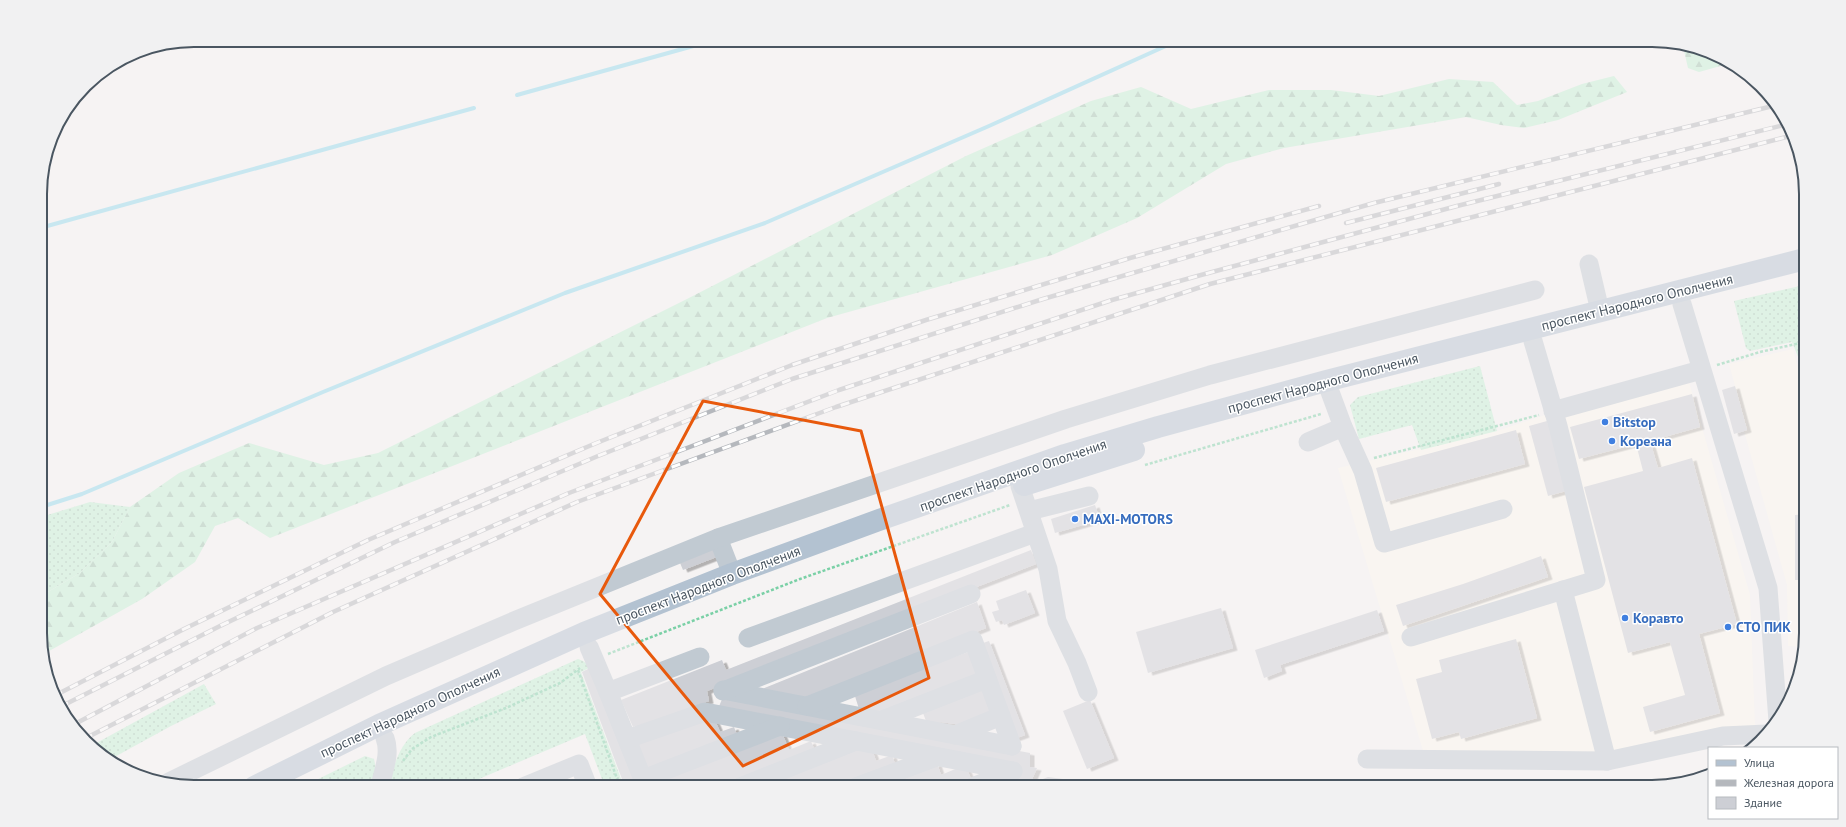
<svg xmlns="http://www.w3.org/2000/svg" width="1846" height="827" font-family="'PT Sans',sans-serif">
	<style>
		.commercial { fill: #fdf9ef }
		.grass { fill: url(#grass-dots) }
		.forest { fill: url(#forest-firs) }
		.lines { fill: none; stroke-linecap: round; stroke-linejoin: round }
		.stream { stroke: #90daee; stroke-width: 4 }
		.building { fill: #cdcfd5; filter: url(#shadow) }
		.path { stroke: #7ad0a6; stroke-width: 2.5; stroke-dasharray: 3 2; stroke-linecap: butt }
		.minor { stroke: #c1cad2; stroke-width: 19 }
		.major { stroke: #b3c2d1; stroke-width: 22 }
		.rail-casing { stroke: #b5b8bd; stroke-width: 4.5 }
		.rail { stroke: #fff; stroke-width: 3; stroke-dasharray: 9; stroke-linecap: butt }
		.marked { fill: none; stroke: #e8590c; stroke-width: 3; stroke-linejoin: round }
		.shop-dot { fill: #3f7fe0; stroke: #fff; stroke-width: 1.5 }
		.labels { text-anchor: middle; stroke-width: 3; stroke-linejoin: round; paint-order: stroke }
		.street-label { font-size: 14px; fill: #4a5661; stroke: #fff }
		.shop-label { font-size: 14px; font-weight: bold; fill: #366cbe; stroke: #fff; text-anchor: start }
		.rim { fill: none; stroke: #4a5661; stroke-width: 2 }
	</style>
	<defs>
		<pattern id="grass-dots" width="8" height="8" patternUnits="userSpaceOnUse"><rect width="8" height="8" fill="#c3f1d5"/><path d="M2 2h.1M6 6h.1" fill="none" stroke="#a0c6b0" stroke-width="1.8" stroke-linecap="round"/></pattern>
		<pattern id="forest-firs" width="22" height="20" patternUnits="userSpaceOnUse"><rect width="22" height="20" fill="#c3f1d5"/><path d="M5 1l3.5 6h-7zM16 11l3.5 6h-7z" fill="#a0c6b0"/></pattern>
		<filter id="shadow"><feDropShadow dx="4.5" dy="2.5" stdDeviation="0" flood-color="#0004"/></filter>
	</defs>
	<rect width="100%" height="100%" fill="#f5f3f3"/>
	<!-- commercial -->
	<g class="commercial">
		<polygon points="1793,349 1805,396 1806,634 1803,647 1788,646 1787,585 1744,431 1747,430 1729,364"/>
		<polygon points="1685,368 1750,595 1755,726 1639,760 1427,764 1338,468 1497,431"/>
	</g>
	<!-- grass -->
	<g class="grass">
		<polygon points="1800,286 1805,290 1805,368 1803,369 1792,342 1750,351 1746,348 1734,301"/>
		<polygon points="1480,366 1497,431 1421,450 1412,425 1359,439 1350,405 1358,397"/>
		<polygon points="90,502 130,507 112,542 80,573 41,596 41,517"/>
		<path d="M578 659 583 661 591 667 581 672 624 787H605L585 734 460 787H387C394 768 398 746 415 733Z"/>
		<polygon points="204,684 216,704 171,726 109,760 100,755 91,746"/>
		<polygon points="365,756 374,759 376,769 373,787 302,787"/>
	</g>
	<!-- forest -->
	<g class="forest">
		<polygon points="1683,46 1711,52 1731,63 1699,72 1688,68"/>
		<polygon points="1614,76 1627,92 1558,120 1524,128 1501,125 1466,117 1284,148 1226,164 1137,218 1052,255 827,318 270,538 238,518 215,526 195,562 142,599 42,655 41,596 80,573 112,542 130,507 179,473 249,443 324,465 378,453 687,299 966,156 1091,101 1141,87 1191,109 1269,90 1331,90 1379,96 1449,79 1493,82 1517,105 1538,101 1582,84"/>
	</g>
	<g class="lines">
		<!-- stream -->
		<g class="stream">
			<polyline points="517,95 715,40"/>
			<polyline points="40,228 474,108"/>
			<polyline points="41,507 82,494 323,392 565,293 765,223 989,126 1179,40"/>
		</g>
	</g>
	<!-- building -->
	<g class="building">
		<polygon points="1735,386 1747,430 1734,434 1722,390"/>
		<polygon points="1692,394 1700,427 1650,441 1658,468 1692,458 1737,624 1699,634 1720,713 1650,732 1643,707 1685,695 1670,642 1628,653 1584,487 1643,471 1636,444 1579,459 1570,427"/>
		<polygon points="1547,421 1566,491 1548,496 1529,426"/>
		<polygon points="1516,430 1525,464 1386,502 1376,468"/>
		<polygon points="1095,505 1100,520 1055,533 1051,519"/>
		<polygon points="1806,514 1806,629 1801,629 1802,580 1795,580 1795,515"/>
		<polygon points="715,544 719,556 683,570 678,558"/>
		<polygon points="1031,550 1036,564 707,691 709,701 633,727 621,700 722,660 726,670"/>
		<polygon points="1541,556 1548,577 1403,626 1396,605 1463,584"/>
		<polygon points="1026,590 1035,613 1004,625 1002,620 996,622 992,612 999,610 996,601"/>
		<polygon points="977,602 986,628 800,702 762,689"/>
		<polygon points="1221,608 1233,648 1148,673 1136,632"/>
		<polygon points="1377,610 1384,631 1280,665 1282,671 1264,678 1255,650"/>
		<polygon points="1516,639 1537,718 1461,739 1459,732 1432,739 1416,679 1442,672 1439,660"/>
		<polygon points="989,641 1025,735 1014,739 977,645"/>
		<polygon points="974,650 982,675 880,715 859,709 854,693"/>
		<polygon points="592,667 640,787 625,787 582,672"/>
		<polygon points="986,685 998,710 962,725 941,722 928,726 921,708"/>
		<polygon points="723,697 1030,753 1030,767 1037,768 1030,784 1048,777 1122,787 986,787 1019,774 1022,766 717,711"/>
		<polygon points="1090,700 1114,758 1087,769 1063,711"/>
		<polygon points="713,716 720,732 734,727 737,735 647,770 637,745"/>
		<polygon points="782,733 789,750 811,741 814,749 718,787 655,787 653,783"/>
		<polygon points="870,744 876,761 892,755 895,764 833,787 759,787"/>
		<polygon points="937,763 941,775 965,765 971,779 951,787 875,787"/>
		<polygon points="1361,782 1382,786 1382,787 1361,787"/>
	</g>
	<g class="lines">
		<!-- path -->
		<g class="path">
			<polyline points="1717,365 1760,352 1805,342"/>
			<polyline points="1374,458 1539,415"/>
			<polyline points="1145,465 1321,414"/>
			<polyline points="608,654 800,579 1010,505"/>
			<polyline points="578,670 620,787"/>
			<polyline points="403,761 412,749 431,737 506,708 560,683 580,668"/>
		</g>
		<!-- minor -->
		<g class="minor">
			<polyline points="1589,264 1600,311"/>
			<polyline points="1682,304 1768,588 1778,721"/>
			<polyline points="1326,381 1343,427 1363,471 1384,543 1503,509"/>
			<polyline points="1553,411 1701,370"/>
			<polyline points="1308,442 1343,427"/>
			<polyline points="1020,486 1048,569 1057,621 1077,663 1088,692"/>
			<polyline points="1029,511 1089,496"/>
			<polyline points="718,538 732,574"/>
			<polyline points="1563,590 1607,761"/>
			<polyline points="1411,637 1596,580 1558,426 1533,341"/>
			<polyline points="748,638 1035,533"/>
			<polyline points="589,647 608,692 700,657"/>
			<polyline points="723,690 1012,746"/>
			<polyline points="723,691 971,594"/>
			<polyline points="608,692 646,787"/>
			<polyline points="807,706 973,640 1012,746"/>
			<polyline points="882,720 987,679"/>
			<polyline points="955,735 1001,716"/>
			<polyline points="627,739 705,712 1013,771"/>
			<polyline points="1367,759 1607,761 1723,736 1767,734"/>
			<polyline points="643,779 780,726"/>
			<polyline points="169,782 386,676 514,621 718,538 1066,419 1210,375 1535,290"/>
			<path d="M380 787C383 771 391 754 385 738"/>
			<polyline points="523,787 579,764 588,787"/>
			<polyline points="740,787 856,741"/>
			<polyline points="856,787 936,757"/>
			<polyline points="972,787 1013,771"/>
		</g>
		<!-- major -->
		<g class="major">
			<polyline points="1024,485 1134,450"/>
			<polyline points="254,787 379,725 584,633 732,574 879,520 1065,455 1158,427 1326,381 1805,259"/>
		</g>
		<defs>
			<g id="rail">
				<polyline points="1346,223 1499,184"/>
				<polyline points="54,696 184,629 368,540 594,444 792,365 926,320 1130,258 1319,206"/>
				<polyline points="60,707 220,626 395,542 598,456 792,379 1043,299 1374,203 1777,105"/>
				<polyline points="71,726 257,628 569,493 839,390 1112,300 1201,275 1457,206 1788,124"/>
				<polyline points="84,739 333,612 577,502 836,407 1210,284 1794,135"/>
			</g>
		</defs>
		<!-- rail casing -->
		<use href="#rail" class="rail-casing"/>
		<!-- rail -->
		<use href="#rail" class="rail"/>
	</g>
	<!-- marked area -->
	<path d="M0 0H1846V827H0ZM703 401 861 431 929 678 743 766 600 594Z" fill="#f5f3f3" fill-opacity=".55" fill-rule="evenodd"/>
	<path class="marked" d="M703 401 861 431 929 678 743 766 600 594Z"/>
	<!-- markers -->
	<g class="shop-dot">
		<circle cx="1605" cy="422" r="4"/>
		<circle cx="1612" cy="441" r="4"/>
		<circle cx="1075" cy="519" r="4"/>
		<circle cx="1625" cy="618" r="4"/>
		<circle cx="1728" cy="627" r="4"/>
	</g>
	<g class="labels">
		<!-- street labels -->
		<g class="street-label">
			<text transform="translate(1637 302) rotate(-14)" y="5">проспект Народного Ополчения</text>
			<text transform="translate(1323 383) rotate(-15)" y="5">проспект Народного Ополчения</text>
			<text transform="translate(1013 475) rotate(-19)" y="5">проспект Народного Ополчения</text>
			<text transform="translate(708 585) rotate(-21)" y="5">проспект Народного Ополчения</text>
			<text transform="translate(410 712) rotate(-25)" y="5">проспект Народного Ополчения</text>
		</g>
		<!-- shop labels -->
		<g class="shop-label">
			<text x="1613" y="427">Bitstop</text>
			<text x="1620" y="446">Кореана</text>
			<text x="1083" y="524">MAXI-MOTORS</text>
			<text x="1633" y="623">Коравто</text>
			<text x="1736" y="632">СТО ПИК</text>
		</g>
	</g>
	<!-- crop -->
	<path d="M0 0H1846V827H0ZM194 47H1652A147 147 0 0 1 1799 194V633A147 147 0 0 1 1652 780H194A147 147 0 0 1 47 633V194A147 147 0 0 1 194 47Z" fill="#f1f1f2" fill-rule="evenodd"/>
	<path class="rim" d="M194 47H1652A147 147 0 0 1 1799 194V633A147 147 0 0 1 1652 780H194A147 147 0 0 1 47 633V194A147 147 0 0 1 194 47Z"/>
	<!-- legend -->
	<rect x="1708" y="747" width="130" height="72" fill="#ffffff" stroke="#b7bbc0"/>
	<rect x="1716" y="760" width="20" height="6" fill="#b3c2d1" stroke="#b7bbc0"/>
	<text x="1744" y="767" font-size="12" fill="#4a5661">Улица</text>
	<rect x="1716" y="780" width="20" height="6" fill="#b5b8bd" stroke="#b7bbc0"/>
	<text x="1744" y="787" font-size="12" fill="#4a5661">Железная дорога</text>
	<rect x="1716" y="797" width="20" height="12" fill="#cdcfd5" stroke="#b7bbc0"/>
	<text x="1744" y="807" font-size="12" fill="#4a5661">Здание</text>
</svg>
